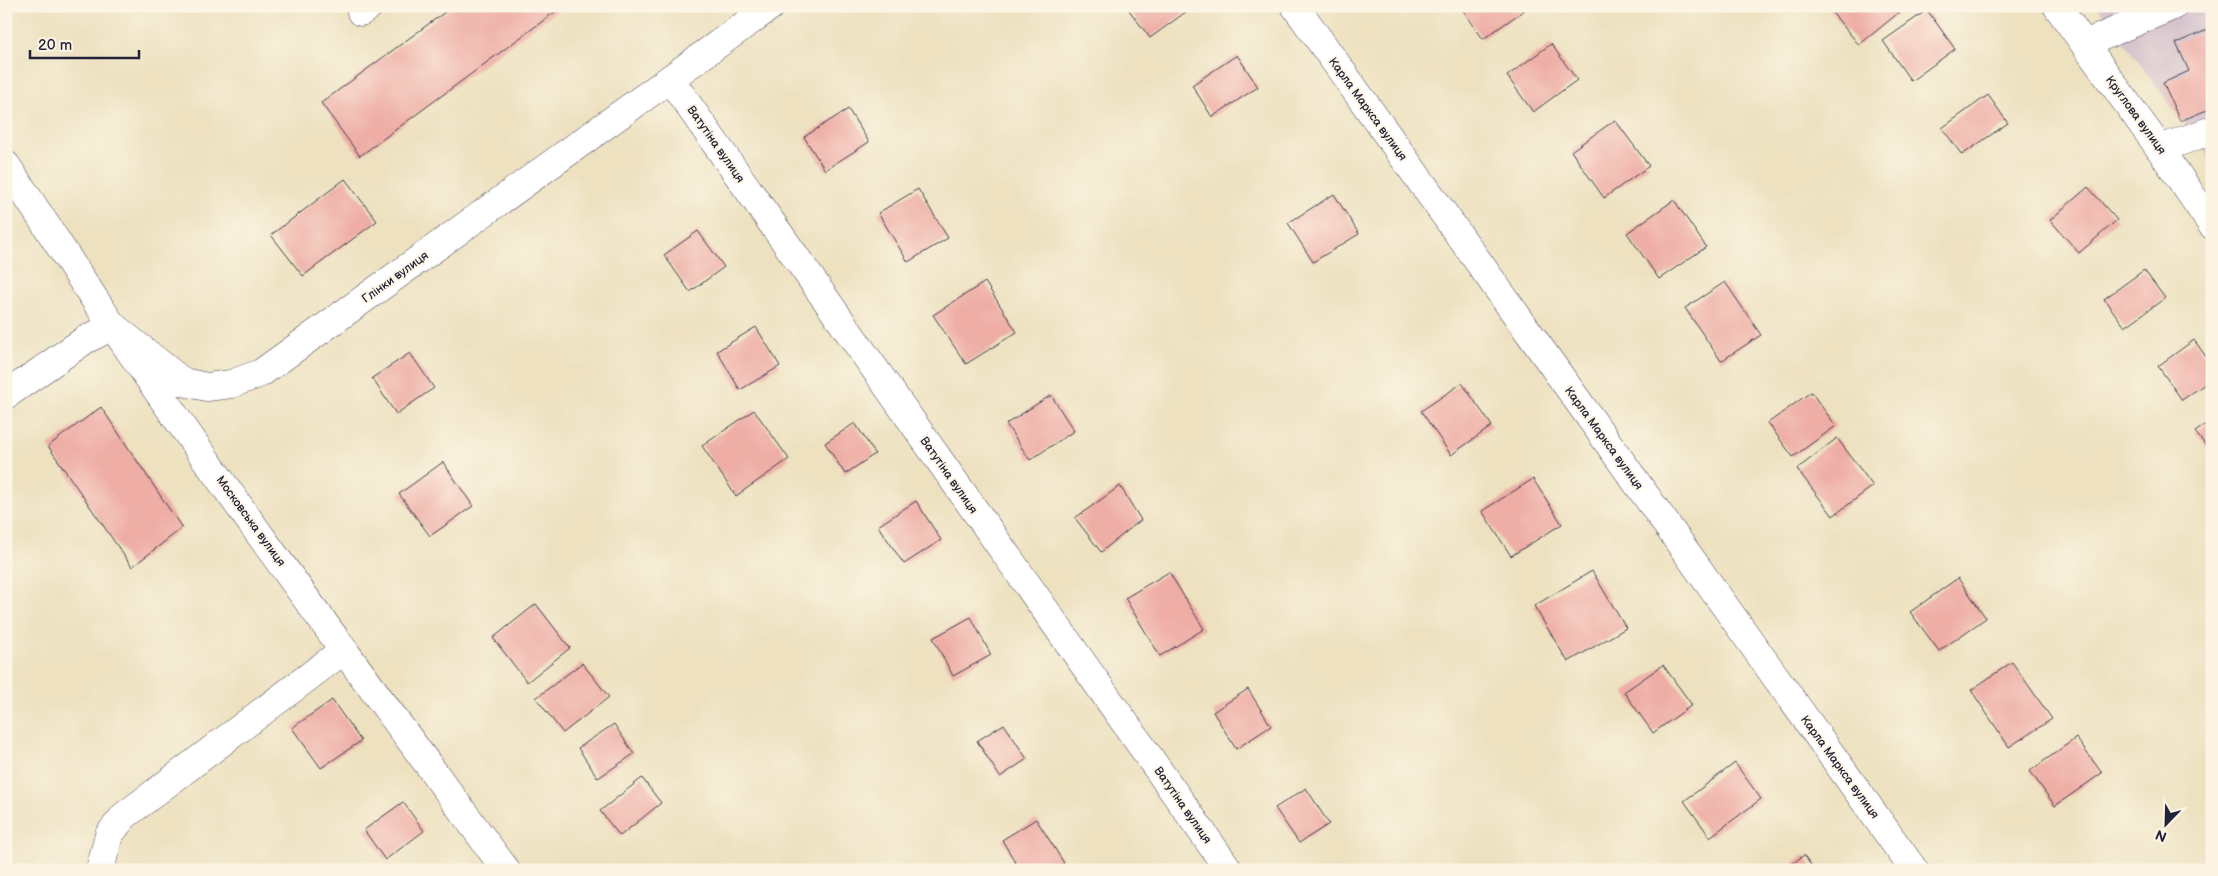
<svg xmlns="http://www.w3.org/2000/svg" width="2218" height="876" font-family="'Balsamiq Sans',sans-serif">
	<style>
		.industrial { fill: #d1bdca }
		.building { fill: #eeada5 }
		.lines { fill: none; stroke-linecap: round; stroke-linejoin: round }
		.minor-casing { stroke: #403f4f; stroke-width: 29 }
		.minor { stroke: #fff; stroke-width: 28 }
		.labels { text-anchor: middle; stroke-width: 4; stroke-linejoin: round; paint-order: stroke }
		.street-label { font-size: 12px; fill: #22223b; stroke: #fcf5e5 }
	</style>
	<rect width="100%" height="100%" fill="#fcf5e5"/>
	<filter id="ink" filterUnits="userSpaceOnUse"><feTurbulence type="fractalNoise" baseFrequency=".02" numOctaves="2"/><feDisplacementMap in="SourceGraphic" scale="10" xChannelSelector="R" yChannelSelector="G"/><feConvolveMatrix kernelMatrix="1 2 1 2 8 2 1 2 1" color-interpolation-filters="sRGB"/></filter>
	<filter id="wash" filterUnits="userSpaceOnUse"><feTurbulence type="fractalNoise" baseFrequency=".0096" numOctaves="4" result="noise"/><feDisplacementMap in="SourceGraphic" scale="20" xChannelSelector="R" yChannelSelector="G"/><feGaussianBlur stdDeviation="1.12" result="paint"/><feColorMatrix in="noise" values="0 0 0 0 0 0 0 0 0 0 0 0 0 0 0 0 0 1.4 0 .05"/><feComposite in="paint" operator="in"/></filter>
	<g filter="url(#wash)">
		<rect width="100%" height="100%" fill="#ede1c0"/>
		<!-- industrial -->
		<polygon class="industrial" points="2097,6 2212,6 2212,161"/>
		<g id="blocks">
			<!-- building -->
			<g class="building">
				<polygon points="453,6 563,6 360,156 321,103"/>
				<polygon points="1126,6 1194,6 1150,38"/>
				<polygon points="1460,6 1524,6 1526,9 1483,39"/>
				<polygon points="1835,6 1907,6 1859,45 1830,10"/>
				<polygon points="1927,10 1955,49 1911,81 1883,41"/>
				<polygon points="2212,28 2212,108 2180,121 2163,83 2189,71 2176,43"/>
				<polygon points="1551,44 1577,80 1533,112 1507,76"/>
				<polygon points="1237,55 1258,87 1212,117 1192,85"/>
				<polygon points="1988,95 2008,123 1962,155 1942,128"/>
				<polygon points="848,109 869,142 825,170 804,137"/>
				<polygon points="1615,120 1649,166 1604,198 1571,151"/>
				<polygon points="345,179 377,221 303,276 271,235"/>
				<polygon points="2088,187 2117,220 2079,253 2050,220"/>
				<polygon points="918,189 948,238 908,262 878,213"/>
				<polygon points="1334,194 1359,234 1313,262 1288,223"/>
				<polygon points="1674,200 1706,247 1659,279 1627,233"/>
				<polygon points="698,231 724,267 690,292 664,255"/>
				<polygon points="2144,270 2165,298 2125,327 2104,299"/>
				<polygon points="985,282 1017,332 966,364 933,315"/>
				<polygon points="1725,282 1761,335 1721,361 1685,308"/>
				<polygon points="756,327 780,366 740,390 717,351"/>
				<polygon points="2194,340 2212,365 2212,379 2182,400 2158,366"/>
				<polygon points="410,353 434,388 396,414 372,378"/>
				<polygon points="1462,383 1492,426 1451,455 1421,411"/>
				<polygon points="1811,392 1836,426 1793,457 1768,423"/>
				<polygon points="1051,395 1074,431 1030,460 1006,424"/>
				<polygon points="101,407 182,528 132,567 48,446"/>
				<polygon points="754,410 789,459 736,496 702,446"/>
				<polygon points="2212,420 2212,453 2195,432"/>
				<polygon points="855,423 875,454 845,474 825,443"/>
				<polygon points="1837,438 1873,486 1833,516 1797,469"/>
				<polygon points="443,462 473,506 430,536 399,494"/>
				<polygon points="1533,479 1562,524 1511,556 1482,511"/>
				<polygon points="1120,486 1141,520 1101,552 1075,518"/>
				<polygon points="916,501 941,540 904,564 878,526"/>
				<polygon points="1592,571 1626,628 1568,662 1534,606"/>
				<polygon points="1169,572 1204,629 1160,656 1125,598"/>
				<polygon points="1958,578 1986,618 1939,651 1910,612"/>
				<polygon points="536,604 570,648 527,682 493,638"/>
				<polygon points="971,617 991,655 953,676 933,638"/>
				<polygon points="2012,662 2052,719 2009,747 1971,690"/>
				<polygon points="582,663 609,697 563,733 536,698"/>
				<polygon points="1663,665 1692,705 1653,733 1624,692"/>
				<polygon points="1248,689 1271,726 1236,749 1213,712"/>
				<polygon points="332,700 361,741 321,768 292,728"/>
				<polygon points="614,724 634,754 598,778 578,748"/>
				<polygon points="1004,724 1027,759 1000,777 977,741"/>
				<polygon points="2076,738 2102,773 2055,806 2030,771"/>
				<polygon points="1735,763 1761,799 1710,837 1684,801"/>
				<polygon points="642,778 661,803 620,836 600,811"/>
				<polygon points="1306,788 1329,824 1299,843 1275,808"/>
				<polygon points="403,802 424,831 385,860 364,830"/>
				<polygon points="1036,819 1064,863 1054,870 1020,870 1002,840"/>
				<polygon points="1804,855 1814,870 1784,870"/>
			</g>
		</g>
	</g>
	<g filter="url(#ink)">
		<use href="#blocks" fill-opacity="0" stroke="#403f4f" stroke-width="1"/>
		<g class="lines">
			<defs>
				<g id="minor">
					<polyline points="1295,6 1914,870"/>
					<polyline points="2057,6 2160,149 2212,225"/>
					<polyline points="361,12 369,6"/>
					<polyline points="2085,44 2173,6"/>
					<polyline points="670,79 1229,870"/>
					<polyline points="2160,149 2212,130"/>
					<path d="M6 165C43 219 77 274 114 328 240 512 374 691 506 870"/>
					<polyline points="6,395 85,340 113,326 183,382 207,387 231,384 261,373 771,6"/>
					<polyline points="100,870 109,835 124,816 344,650"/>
				</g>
			</defs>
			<!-- minor casing -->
			<use href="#minor" class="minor-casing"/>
			<!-- minor -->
			<use href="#minor" class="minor"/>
		</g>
	</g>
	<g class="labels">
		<!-- street labels -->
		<g class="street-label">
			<text transform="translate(1368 109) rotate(54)" y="4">Карла Маркса вулиця</text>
			<text transform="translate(2136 115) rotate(54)" y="4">Круглова вулиця</text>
			<text transform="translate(716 144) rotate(55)" y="4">Ватутіна вулиця</text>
			<text transform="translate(395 277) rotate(-36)" y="4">Глінки вулиця</text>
			<text transform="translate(1604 438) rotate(54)" y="4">Карла Маркса вулиця</text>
			<text transform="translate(949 475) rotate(55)" y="4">Ватутіна вулиця</text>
			<text transform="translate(251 521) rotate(54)" y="4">Московська вулиця</text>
			<text transform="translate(1840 767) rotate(54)" y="4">Карла Маркса вулиця</text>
			<text transform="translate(1183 805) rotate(55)" y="4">Ватутіна вулиця</text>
		</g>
	</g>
	<!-- margin -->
	<rect width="2218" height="876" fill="none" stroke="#fcf5e5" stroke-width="25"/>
	<!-- north arrow -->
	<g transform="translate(2166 824) rotate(203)" stroke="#fcf5e5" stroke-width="4" paint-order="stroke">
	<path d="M0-4L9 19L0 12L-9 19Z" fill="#22223b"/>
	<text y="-8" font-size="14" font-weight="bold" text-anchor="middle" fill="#22223b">N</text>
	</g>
	<!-- scale -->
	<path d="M30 50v8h109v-8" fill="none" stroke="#22223b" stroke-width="2.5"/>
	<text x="38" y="50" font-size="15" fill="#22223b" stroke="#fcf5e5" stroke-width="4" paint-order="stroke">20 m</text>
</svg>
